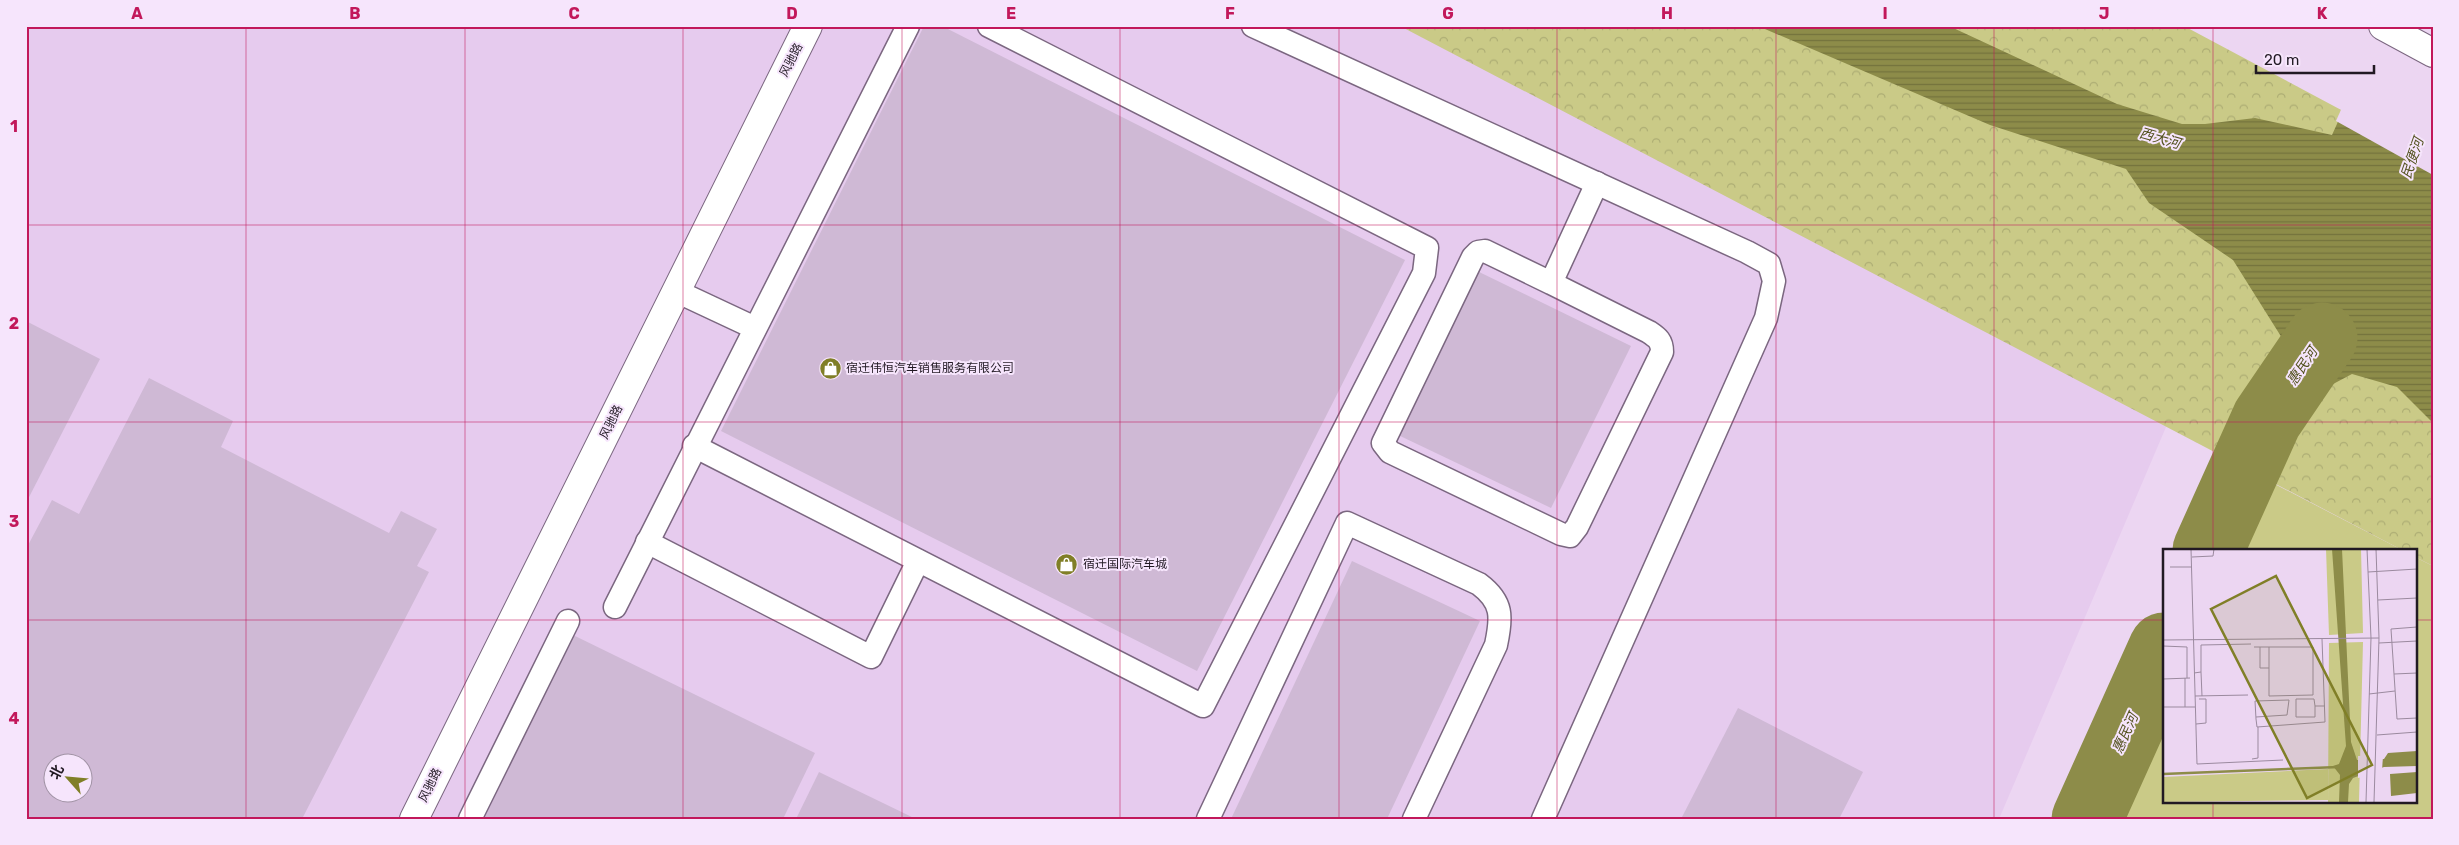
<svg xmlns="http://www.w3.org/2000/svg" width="2459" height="845" font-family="Rubik,'Noto Sans SC',sans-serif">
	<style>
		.built { fill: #e6cbee; fill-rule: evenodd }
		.grass { fill: #caca87 }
		.forest { fill: url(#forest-crowns) }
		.water { fill: url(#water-rules) }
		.pier { fill: #ecd6f2 }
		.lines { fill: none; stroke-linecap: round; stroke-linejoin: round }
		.river { stroke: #8d8c49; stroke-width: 71 }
		.building { fill: #cfb9d5; fill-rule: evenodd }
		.service-casing { stroke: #7b6780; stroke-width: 25 }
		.minor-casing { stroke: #7b6780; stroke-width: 30 }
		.secondary-casing { stroke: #7b6780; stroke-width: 30 }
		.service { stroke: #fff; stroke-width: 22 }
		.minor { stroke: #fff; stroke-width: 28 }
		.secondary { stroke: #fff; stroke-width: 28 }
		.grid { fill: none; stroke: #c2185b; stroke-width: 1; stroke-opacity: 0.55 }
		.labels { text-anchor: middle; stroke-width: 4; stroke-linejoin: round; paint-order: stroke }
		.street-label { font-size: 12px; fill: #211923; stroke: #f6e5fc }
		.poi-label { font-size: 12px; fill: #211923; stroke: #f6e5fc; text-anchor: start }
		.water-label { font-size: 14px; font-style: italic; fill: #545320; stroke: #f6e5fc }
		.inset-river { fill: none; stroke: #8d8c49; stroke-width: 2.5 }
		.inset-road { fill: none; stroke: #9b8a9f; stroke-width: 1 }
		.view { fill: #807f27; fill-opacity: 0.15; stroke: #807f27; stroke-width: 2.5 }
		.inset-edge { fill: none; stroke: #211923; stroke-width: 2.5 }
		.neatline { fill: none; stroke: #c2185b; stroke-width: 2 }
		.grid-label { font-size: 16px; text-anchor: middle; font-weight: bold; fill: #c2185b }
	</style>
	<defs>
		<pattern id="forest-crowns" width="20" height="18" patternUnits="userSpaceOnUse" patternTransform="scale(1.25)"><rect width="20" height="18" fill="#caca87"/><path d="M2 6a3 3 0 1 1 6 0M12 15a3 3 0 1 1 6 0" fill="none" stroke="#adad74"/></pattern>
		<pattern id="water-rules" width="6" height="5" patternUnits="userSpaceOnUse" patternTransform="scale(1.25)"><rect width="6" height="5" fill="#8d8c49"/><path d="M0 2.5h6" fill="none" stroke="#73723c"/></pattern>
	</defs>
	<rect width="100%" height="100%" fill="#ecd6f2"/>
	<!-- built -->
	<path class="built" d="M26 26H1456L2192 366 1999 819H26ZM52 762H82V792H52Z"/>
	<!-- grass -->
	<g class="grass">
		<polygon points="2267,480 2402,550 2235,550"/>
		<polygon points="2415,557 2433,566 2433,819 2115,819 2164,710 2164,801 2415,801"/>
	</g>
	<!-- forest -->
	<polygon class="forest" points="1400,26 2184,26 2433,159 2433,566 2415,557 2415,550 2402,550"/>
	<!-- water -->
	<polygon class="water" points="1758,26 1949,26 2117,104 2182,124 2205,124 2255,118 2332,135 2381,26 2433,26 2433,423 2397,387 2352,374 2267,419 2282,338 2233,260 2149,203 2126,169 1990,125"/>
	<!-- pier -->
	<polygon class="pier" points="2378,26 2433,26 2433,175 2336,121"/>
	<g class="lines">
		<!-- river -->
		<g class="river">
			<polyline points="2208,550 2267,419 2322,338"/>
			<polyline points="2087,819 2164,648"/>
		</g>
	</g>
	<!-- building -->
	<g class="building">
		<polygon points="924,26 942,26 1405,260 1197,671 721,431"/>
		<polygon points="1475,270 1631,346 1551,508 1396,434"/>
		<polygon points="26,321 100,359 26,503"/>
		<path d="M149 378 233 421 221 447 389 533 401 511 437 529 417 566 429 572 302 819H26V616L29 611 26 610V549L52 500 79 514ZM52 762H82V792H52Z"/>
		<polygon points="1352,561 1480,621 1387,819 1231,819"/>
		<polygon points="573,635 815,753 783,819 484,819"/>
		<polygon points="1738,708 1863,772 1839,819 1681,819"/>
		<polygon points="819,772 916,819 796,819"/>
	</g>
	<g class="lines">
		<defs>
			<g id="service">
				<polyline points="1253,26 1747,252 1769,264 1774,281 1766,318 1543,819"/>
				<path d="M1551 283 1649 332C1658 338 1662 341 1662 352L1577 527 1570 536 1561 534 1390 452 1383 443 1473 257 1478 252 1485 251 1551 283 1597 183"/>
				<polyline points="676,291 755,328"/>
				<polyline points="694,446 1203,706 1424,273 1427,248 989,26"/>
				<polyline points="647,542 871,657 918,561"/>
				<polyline points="615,607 908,26"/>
				<polyline points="470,819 568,621"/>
				<path d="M1208 819 1347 523 1479 584C1503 602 1502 617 1496 645L1414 819"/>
			</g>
			<polyline id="minor" points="414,819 808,26"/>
			<polyline id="secondary" points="2383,26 2433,53"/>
		</defs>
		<!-- service casing -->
		<use href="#service" class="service-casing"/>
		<!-- minor casing -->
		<use href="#minor" class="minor-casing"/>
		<!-- secondary casing -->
		<use href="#secondary" class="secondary-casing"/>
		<!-- service -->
		<use href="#service" class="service"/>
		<!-- minor -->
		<use href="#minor" class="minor"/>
		<!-- secondary -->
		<use href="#secondary" class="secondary"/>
	</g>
	<!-- grid -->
	<path class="grid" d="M246 26V819M465 26V819M683 26V819M902 26V819M1120 26V819M1339 26V819M1557 26V819M1776 26V819M1994 26V819M2213 26V550M26 225H2433M26 422H2433M26 620H2164M2415 620H2433M2213 801V819"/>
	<!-- icons -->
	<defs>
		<symbol id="shop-disc" viewBox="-11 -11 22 22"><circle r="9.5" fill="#807f27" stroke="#f6e5fc"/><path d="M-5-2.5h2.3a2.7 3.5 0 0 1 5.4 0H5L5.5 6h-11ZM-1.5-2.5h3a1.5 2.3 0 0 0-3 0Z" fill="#fff"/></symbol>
	</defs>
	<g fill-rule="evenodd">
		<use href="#shop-disc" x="818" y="356" width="25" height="25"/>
		<use href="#shop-disc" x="1054" y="552" width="25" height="25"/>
	</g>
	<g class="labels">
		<!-- street labels -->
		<g class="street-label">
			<text transform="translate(791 60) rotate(-63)" y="4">风驰路</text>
			<text transform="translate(611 422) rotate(-64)" y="4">风驰路</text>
			<text transform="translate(430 785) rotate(-64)" y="4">风驰路</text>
		</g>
		<!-- poi labels -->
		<g class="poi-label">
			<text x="846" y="372">宿迁伟恒汽车销售服务有限公司</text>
			<text x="1083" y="568">宿迁国际汽车城</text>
		</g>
		<!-- water labels -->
		<g class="water-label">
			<text transform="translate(2160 138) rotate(16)" y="5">西大河</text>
			<text transform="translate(2412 158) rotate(-71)" y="5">民便河</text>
			<text transform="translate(2302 366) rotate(-56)" y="5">惠民河</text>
			<text transform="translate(2125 733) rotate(-66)" y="5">惠民河</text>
		</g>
	</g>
	<!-- overview -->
	<g transform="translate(2163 549)">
		<rect width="254" height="254" fill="#ecd6f2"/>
		<path d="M165 220V251L0 253V228Z" fill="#caca87"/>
		<path d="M163 0H198L200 84 166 86ZM200 93 196 253H165L166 94Z" fill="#caca87"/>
		<path d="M169 0H179L188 193 194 211 221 210 225 204 254 202V217L221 218 190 229 186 235 185 253H176L177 226 170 217 176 215 183 197ZM254 223V244L228 247 227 225Z" fill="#8d8c49"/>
		<path d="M195 207H220L219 222 195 229Z" fill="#ecd6f2"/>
		<path class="inset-river" d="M0 225 176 218"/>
		<path class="inset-road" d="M28 0 34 215 120 211M29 8 50 7 51 0M7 18H29M205 23 254 20M215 51 254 49M254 78 228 80 234 170 254 169M0 91 216 89M216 94 254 92M0 97 24 98V129M91 98H150V146L106 147V98M97 98V119H106M38 123 39 147M31 124 38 123V96L88 95M231 125 254 124M22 129V158M0 130 27 129M206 145 232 142M32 147 85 146M152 157V168H133V150H151L152 157H162M0 158H32M93 168 124 166 126 151 92 152 93 170 94 178 162 173 159 90M33 175 43 174V150H36M214 186 254 183M89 210 95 209V178M203 253 208 89 204 0M211 253 216 89 213 0"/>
		<path class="view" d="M113 27 209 216 144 249 48 60Z"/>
		<rect width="254" height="254" class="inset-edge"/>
	</g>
	<!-- border -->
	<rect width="2459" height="845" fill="none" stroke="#f6e5fc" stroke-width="55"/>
	<!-- north arrow -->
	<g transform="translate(68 778) rotate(297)"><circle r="24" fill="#f6e5fc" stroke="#a193a5"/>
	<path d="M0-4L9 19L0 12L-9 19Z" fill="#807f27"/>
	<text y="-8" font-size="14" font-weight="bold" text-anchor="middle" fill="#211923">北</text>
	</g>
	<!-- scale -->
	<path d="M2256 65v8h118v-8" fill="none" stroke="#211923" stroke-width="2.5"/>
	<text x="2264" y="65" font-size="15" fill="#211923" stroke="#f6e5fc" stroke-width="4" paint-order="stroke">20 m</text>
	<rect x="28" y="28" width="2404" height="790" class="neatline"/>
	<g class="grid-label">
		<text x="137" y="19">A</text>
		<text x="355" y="19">B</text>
		<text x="574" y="19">C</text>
		<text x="792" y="19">D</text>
		<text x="1011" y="19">E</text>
		<text x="1230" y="19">F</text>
		<text x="1448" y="19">G</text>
		<text x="1667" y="19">H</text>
		<text x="1885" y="19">I</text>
		<text x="2104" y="19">J</text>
		<text x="2322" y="19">K</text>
		<text x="14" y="132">1</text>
		<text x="14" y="329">2</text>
		<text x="14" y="527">3</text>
		<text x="14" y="724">4</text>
	</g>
</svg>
